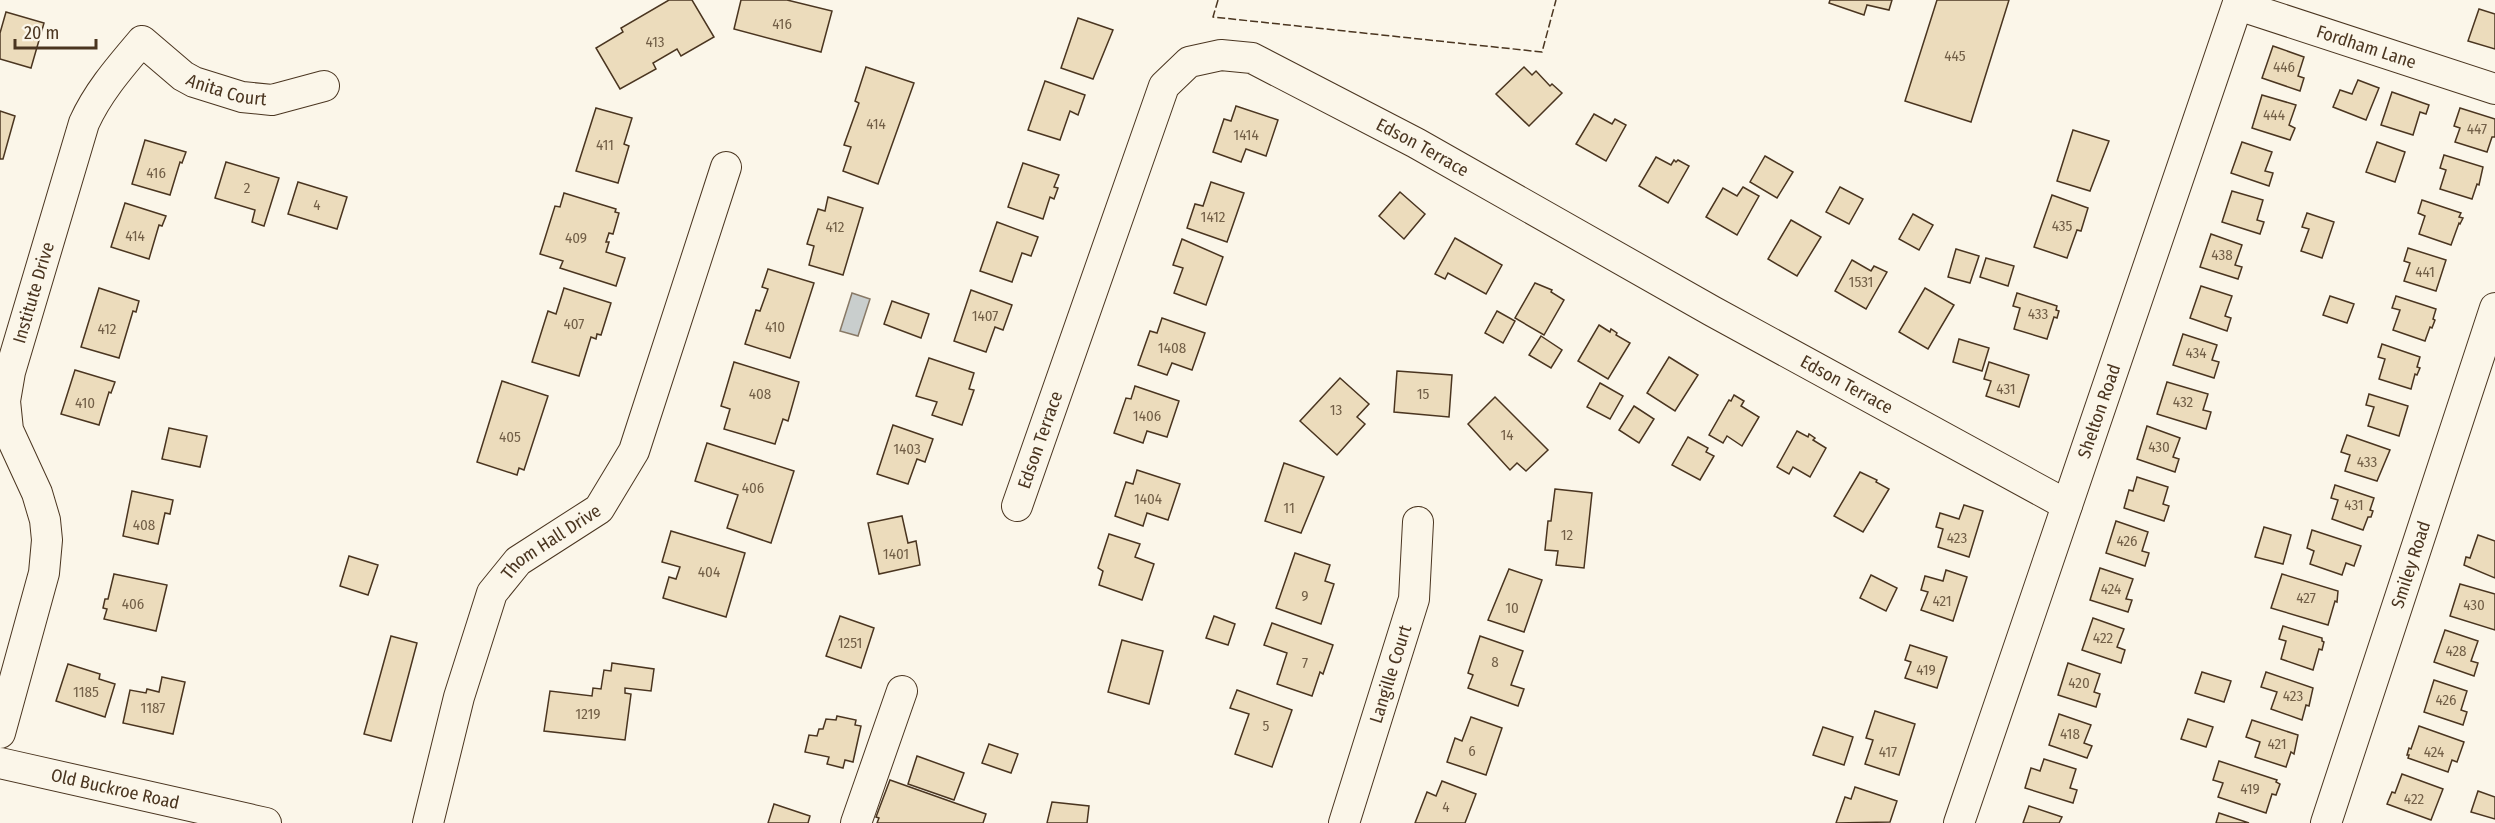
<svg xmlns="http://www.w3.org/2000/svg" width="2495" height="823" font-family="'Fira Sans Condensed',sans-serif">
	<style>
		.water { fill: #c9cecd; stroke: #887966; stroke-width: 1.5 }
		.building { fill: #ecdcbc; stroke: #4a3520; stroke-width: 1.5 }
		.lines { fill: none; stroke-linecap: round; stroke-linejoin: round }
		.minor-casing { stroke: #4a3520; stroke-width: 32 }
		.minor { stroke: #fbf6e9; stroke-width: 30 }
		.fence { stroke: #4a3520; stroke-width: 1.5; stroke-dasharray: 8 3; stroke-linecap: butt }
		.labels { text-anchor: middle; stroke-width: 4.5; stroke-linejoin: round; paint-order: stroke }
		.number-label { font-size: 15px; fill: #725f47 }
		.street-label { font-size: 18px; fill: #4a3520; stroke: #fbf6e9 }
	</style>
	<rect width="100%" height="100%" fill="#fbf6e9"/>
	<!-- water -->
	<polygon class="water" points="852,293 870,299 858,336 840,331"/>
	<!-- building -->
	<g class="building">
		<polygon points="669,0 692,0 714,37 681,56 677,49 653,63 656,69 620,89 596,48 623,32 621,28"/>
		<polygon points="741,0 787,0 832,11 821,52 734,29"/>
		<polygon points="1830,0 1892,0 1889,10 1867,5 1864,15 1829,3"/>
		<polygon points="1937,0 2009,0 1971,122 1905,101"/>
		<polygon points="2479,9 2495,14 2495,49 2468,41"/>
		<polygon points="6,12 44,23 31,68 0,59 0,33"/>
		<polygon points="1078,18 1113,30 1093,79 1061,68"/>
		<polygon points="2273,46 2304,57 2298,76 2304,78 2300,91 2262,78"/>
		<polygon points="866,67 914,83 878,184 843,171 851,147 844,145 859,103 855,101"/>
		<polygon points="1524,67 1532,75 1536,71 1550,86 1552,84 1562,93 1529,126 1496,94"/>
		<polygon points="2358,80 2379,88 2366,120 2333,107 2340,90 2352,94"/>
		<polygon points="1045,81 1085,95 1078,115 1070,111 1060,140 1028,130"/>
		<polygon points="2392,92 2429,105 2426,114 2420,112 2413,135 2381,125"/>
		<polygon points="2262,95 2296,105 2289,125 2295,128 2290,140 2252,128"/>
		<polygon points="1236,106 1278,120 1266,156 1246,149 1241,162 1213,152 1224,119 1231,121"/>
		<polygon points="596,108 632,118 624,144 629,146 618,183 576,171"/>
		<polygon points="2460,108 2495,119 2495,137 2492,137 2487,152 2455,142 2460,128 2454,126"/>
		<polygon points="0,111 15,116 3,159 0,159"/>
		<polygon points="1594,114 1612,124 1615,119 1626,125 1606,161 1576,144"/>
		<polygon points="2073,130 2109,141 2090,191 2057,181"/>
		<polygon points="145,140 186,152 182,163 180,162 170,195 132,184"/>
		<polygon points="2242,142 2272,152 2265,171 2273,173 2269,186 2231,173"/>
		<polygon points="2377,142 2405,152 2395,182 2366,172"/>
		<polygon points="2444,155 2483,167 2479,185 2477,184 2472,199 2440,189 2446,170 2440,168"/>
		<polygon points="1765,156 1793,172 1777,198 1750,182"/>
		<polygon points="1656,157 1671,165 1674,160 1676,162 1678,160 1689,166 1668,203 1639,186"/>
		<polygon points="226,162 279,178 264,226 252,222 255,210 215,198"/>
		<polygon points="1023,163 1059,175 1054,187 1058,188 1054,199 1050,197 1043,219 1008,207"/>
		<polygon points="298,182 347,197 337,229 288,214"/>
		<polygon points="1211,182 1244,193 1227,242 1187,228 1195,204 1203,206"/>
		<polygon points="1743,187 1759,196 1737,235 1706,217 1723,188 1737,196"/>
		<polygon points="1840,187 1863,199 1849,224 1826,212"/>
		<polygon points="2232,191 2263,200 2257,220 2264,222 2260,234 2222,222"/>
		<polygon points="1400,192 1425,214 1404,239 1379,216"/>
		<polygon points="564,193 616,209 615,212 619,213 613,234 609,233 606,242 609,242 606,252 625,258 616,286 560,268 563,261 540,254 555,206 560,207"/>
		<polygon points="2052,195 2088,208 2081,231 2077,230 2067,258 2034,247"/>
		<polygon points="828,197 863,208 843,275 809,265 814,246 807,244 818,209 825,211"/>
		<polygon points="2422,200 2461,213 2459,217 2463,218 2460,224 2459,223 2451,245 2419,234 2425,216 2418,213"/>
		<polygon points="125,203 166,216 162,226 159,225 149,259 111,247"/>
		<polygon points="2307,213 2334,222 2322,258 2301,251 2309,229 2302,227"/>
		<polygon points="1913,214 1933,225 1919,250 1899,239"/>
		<polygon points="1791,220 1821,237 1797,276 1768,259"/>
		<polygon points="997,222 1038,237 1031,256 1022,253 1012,282 980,271"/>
		<polygon points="2211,234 2242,245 2235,265 2242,267 2238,279 2200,267"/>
		<polygon points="1455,238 1502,265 1486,294 1448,273 1445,279 1435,274"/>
		<polygon points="1182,239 1223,257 1206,305 1174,293 1183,268 1173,265"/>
		<polygon points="2408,248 2446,260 2436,291 2404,281 2410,263 2404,261"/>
		<polygon points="1956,249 1979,256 1970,283 1948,277"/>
		<polygon points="1986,258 2014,266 2008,286 1980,277"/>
		<polygon points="1852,260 1871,271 1874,266 1887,272 1866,309 1835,291"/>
		<polygon points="768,269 814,283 790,358 745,344 756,310 760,311 768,289 762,287"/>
		<polygon points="1535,283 1552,290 1551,292 1564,300 1544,335 1515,318"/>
		<polygon points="2201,286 2232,296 2225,316 2231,318 2227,331 2190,318"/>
		<polygon points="99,288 139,301 136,312 133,311 119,358 81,347"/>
		<polygon points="564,288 611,303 601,335 597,334 596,339 591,337 579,376 532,362 548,311 556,314"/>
		<polygon points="1925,288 1954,305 1928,349 1899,332"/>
		<polygon points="971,290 1012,305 1003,330 995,327 986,352 954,341"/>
		<polygon points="2017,293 2057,306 2056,310 2059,311 2057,318 2054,317 2047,339 2014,329 2020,308 2013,306"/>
		<polygon points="2330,296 2354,304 2347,323 2323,315"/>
		<polygon points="2396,296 2436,309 2433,319 2435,320 2432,328 2430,327 2425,341 2393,330 2400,310 2392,308"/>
		<polygon points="892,301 929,314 921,338 884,324"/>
		<polygon points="1497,311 1515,321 1503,343 1485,333"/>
		<polygon points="1162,318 1205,333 1192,370 1172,363 1167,375 1138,365 1150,331 1157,333"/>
		<polygon points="1599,325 1610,332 1611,329 1617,333 1616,335 1630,343 1608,379 1578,361"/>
		<polygon points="2183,334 2217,345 2212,360 2219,362 2214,378 2173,365"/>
		<polygon points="1541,336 1562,350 1551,368 1529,355"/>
		<polygon points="1959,339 1989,348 1982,371 1953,362"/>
		<polygon points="2382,344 2420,357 2417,367 2420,368 2417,375 2415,374 2411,389 2379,379 2385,359 2378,357"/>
		<polygon points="1669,357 1698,375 1675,411 1647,393"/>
		<polygon points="929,358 974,373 969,389 974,390 962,425 932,415 937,402 916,396"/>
		<polygon points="734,362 799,382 788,421 783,419 775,444 724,429 730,409 721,406"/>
		<polygon points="1989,362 2029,375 2019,407 1986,396 1991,381 1984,379"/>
		<polygon points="75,370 115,382 111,393 109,392 99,425 61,414"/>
		<polygon points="1397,371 1452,375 1449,417 1394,412"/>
		<polygon points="1340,378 1369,404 1357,417 1365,424 1337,455 1300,421"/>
		<polygon points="502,381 548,396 524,470 519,468 517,475 477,462"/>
		<polygon points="2167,382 2208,394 2203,410 2211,412 2206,429 2157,414"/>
		<polygon points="1600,383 1623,396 1610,419 1587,407"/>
		<polygon points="1135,386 1179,401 1167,437 1147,431 1143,443 1114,433 1126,398 1131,399"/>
		<polygon points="2369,394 2408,406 2399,436 2368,426 2374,407 2366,405"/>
		<polygon points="1734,395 1744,401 1741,406 1759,417 1742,446 1727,436 1723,443 1709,435 1729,400 1731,401"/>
		<polygon points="1495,397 1548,450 1526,471 1517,463 1510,470 1468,424"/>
		<polygon points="1634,406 1654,419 1639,443 1619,430"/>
		<polygon points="893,425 933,439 925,462 917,459 908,484 877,474"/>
		<polygon points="2147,426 2180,438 2173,457 2179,459 2175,472 2137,459"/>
		<polygon points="169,428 207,436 200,467 162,459"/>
		<polygon points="1797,431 1808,437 1809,434 1815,438 1813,440 1826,448 1810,477 1793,467 1789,474 1777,467"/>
		<polygon points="2347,435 2390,450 2377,481 2345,471 2350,455 2341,452"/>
		<polygon points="1688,437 1708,448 1706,452 1714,456 1700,480 1672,465"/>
		<polygon points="707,443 794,471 771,543 727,528 738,495 695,481"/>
		<polygon points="1284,463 1324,477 1301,533 1265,521"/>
		<polygon points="1137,470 1180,484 1168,520 1147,513 1143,526 1115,516 1126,482 1133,484"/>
		<polygon points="1860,472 1877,480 1876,482 1889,489 1863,532 1834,516"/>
		<polygon points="2137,477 2168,487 2163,504 2169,506 2164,521 2124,508 2129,490 2133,491"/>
		<polygon points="2335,485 2374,498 2370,510 2373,511 2371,517 2368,517 2363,530 2332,519 2338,500 2331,498"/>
		<polygon points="1555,489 1592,493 1584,568 1556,565 1558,551 1545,550 1548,521 1551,521"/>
		<polygon points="132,491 173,500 170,514 165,513 158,544 123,536"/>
		<polygon points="1964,505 1983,511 1969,557 1938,547 1943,529 1936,527 1940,513 1959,519"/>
		<polygon points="902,516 908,543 916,541 920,565 879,574 868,523"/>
		<polygon points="2116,521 2148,532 2142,551 2149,553 2145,566 2106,553"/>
		<polygon points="2264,527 2291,535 2283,564 2255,557"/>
		<polygon points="2312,530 2361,546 2354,566 2346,563 2342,575 2310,564 2314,551 2307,548"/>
		<polygon points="671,531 745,553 726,617 663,598 669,577 676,579 680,567 662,562"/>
		<polygon points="1109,534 1140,544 1135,557 1154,564 1142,600 1099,585 1103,571 1098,568"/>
		<polygon points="2478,535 2495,541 2495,578 2464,565 2466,557 2470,558"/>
		<polygon points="1295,553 1330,565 1325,581 1334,584 1321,624 1276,608"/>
		<polygon points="349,556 378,565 368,595 340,586"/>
		<polygon points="2100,568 2133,579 2126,599 2132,600 2128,612 2090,600"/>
		<polygon points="1509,569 1542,580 1524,632 1488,620"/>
		<polygon points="1946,570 1967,577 1953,621 1921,610 1928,592 1921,590 1925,576 1943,581"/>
		<polygon points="114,574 167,585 156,631 104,619 107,609 103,608 105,599 108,599"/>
		<polygon points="2282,574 2338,591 2337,602 2335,601 2328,625 2271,608"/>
		<polygon points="1871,575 1897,588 1886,611 1860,598"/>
		<polygon points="2460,584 2495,594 2495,630 2450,616"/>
		<polygon points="840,616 874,628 861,668 826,656"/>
		<polygon points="1214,616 1235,624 1228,645 1206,638"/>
		<polygon points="2093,618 2124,629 2117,647 2125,650 2121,663 2082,650"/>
		<polygon points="1272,623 1333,645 1323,674 1320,672 1312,696 1277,684 1287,653 1264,645"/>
		<polygon points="2283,626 2322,638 2322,641 2324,642 2322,650 2319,649 2313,670 2281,659 2286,641 2279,639"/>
		<polygon points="2445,630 2478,641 2471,661 2478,663 2474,676 2434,662"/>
		<polygon points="391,636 417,643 391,741 364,734"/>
		<polygon points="1480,636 1523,651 1511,685 1524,689 1518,706 1468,688 1473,675 1468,673"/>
		<polygon points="1122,640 1163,651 1149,704 1108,692"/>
		<polygon points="1910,645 1947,657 1937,688 1905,678 1911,662 1905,660"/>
		<polygon points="612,663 654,669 651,691 625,688 625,693 631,694 625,740 544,731 550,691 592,696 593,688 601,689 604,670 611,671"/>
		<polygon points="2068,663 2100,674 2094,692 2100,694 2096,707 2058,695"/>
		<polygon points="68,664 100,674 99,679 115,684 105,717 56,701"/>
		<polygon points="2202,672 2231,681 2224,702 2195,693"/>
		<polygon points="2266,672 2313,688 2309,706 2306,705 2302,720 2271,709 2277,692 2261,687"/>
		<polygon points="162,677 185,682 173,734 123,723 130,690 146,693 147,689 159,692"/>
		<polygon points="2434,680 2467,691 2461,710 2467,712 2463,725 2424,712"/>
		<polygon points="1237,690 1292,710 1272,767 1235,754 1249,714 1230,708"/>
		<polygon points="1875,711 1915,724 1899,775 1865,764 1873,740 1866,738"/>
		<polygon points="2059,714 2091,725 2084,743 2092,746 2087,758 2049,745"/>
		<polygon points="837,716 856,720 855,725 861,726 853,762 845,760 843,768 827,764 829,757 805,752 809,735 817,736 819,729 823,729 826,719 836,720"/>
		<polygon points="1471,717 1502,728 1486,775 1447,762 1455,738 1462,741"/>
		<polygon points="2188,719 2213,727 2206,747 2181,739"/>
		<polygon points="2252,720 2298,735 2294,754 2291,752 2286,767 2255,757 2260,742 2246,737"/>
		<polygon points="2419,726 2464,742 2457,762 2452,760 2448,772 2408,758 2409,755 2407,755 2409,748 2411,749"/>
		<polygon points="1823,727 1853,737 1844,765 1813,755"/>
		<polygon points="989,744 1018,754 1011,773 982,763"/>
		<polygon points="917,756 964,773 954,800 908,784"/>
		<polygon points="2044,759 2076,769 2070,788 2077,790 2073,803 2025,788 2031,768 2040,771"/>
		<polygon points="2219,761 2277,780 2276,782 2280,784 2276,795 2272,794 2266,813 2218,797 2223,783 2213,780"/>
		<polygon points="2402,774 2443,789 2431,820 2387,804 2392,792 2395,793"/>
		<polygon points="890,780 986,814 983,823 877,823 879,818 876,817"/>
		<polygon points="1442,781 1476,794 1465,823 1415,823 1427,792 1436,796"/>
		<polygon points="1855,787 1897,801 1890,822 1836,823 1845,797 1851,799"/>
		<polygon points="2478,791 2495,797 2495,819 2471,812"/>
		<polygon points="1052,802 1089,806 1087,823 1047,823"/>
		<polygon points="774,804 810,816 808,823 768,823"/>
		<polygon points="2029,806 2062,817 2059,823 2023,823"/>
		<polygon points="2219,813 2249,823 2216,823"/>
	</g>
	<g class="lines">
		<defs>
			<g id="minor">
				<path id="s1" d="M2238 5 2495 89"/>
				<path id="s2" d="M1017 506 1164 86 1189 62 1221 55 1252 58 1416 143 1712 311 2067 505"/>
				<path id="s3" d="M0 733 44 573 47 540 45 520 37 493 8 430 5 401 10 372 84 123C98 92 120 67 142 41L183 76 194 82 242 97 272 100 324 86"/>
				<path id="s4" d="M0 763 266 823"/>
				<path id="s5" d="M428 823 459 697 492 593 518 561 599 509 634 451 726 167"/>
				<polyline points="856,823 902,691"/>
				<path id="s6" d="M1344 823 1414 599 1418 522"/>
				<path id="s7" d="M1959 823 2239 0"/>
				<path id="s8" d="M2326 823 2495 308"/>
			</g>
		</defs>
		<!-- minor casing -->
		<use href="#minor" class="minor-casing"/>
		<!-- minor -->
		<use href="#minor" class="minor"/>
		<!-- fence -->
		<polyline class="fence" points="1218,0 1213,17 1542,52 1556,0"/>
	</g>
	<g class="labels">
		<!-- number labels -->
		<g class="number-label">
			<text x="782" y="29">416</text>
			<text x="655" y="47">413</text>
			<text x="1955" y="61">445</text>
			<text x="2284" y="72">446</text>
			<text x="2274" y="120">444</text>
			<text x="876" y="129">414</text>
			<text x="2477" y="134">447</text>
			<text x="1246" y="140">1414</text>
			<text x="605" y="150">411</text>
			<text x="156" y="178">416</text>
			<text x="247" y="193">2</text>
			<text x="317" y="210">4</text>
			<text x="1213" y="222">1412</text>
			<text x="2062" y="231">435</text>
			<text x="835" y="232">412</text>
			<text x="135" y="241">414</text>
			<text x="576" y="243">409</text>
			<text x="2222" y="260">438</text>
			<text x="2425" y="277">441</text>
			<text x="1861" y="287">1531</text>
			<text x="2038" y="319">433</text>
			<text x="985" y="321">1407</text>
			<text x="574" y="329">407</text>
			<text x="775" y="332">410</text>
			<text x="107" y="334">412</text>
			<text x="1172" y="353">1408</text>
			<text x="2196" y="358">434</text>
			<text x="2006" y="394">431</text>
			<text x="760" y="399">408</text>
			<text x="1423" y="399">15</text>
			<text x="2183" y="407">432</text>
			<text x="85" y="408">410</text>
			<text x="1336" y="415">13</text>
			<text x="1147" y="421">1406</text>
			<text x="1507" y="440">14</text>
			<text x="510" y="442">405</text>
			<text x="2159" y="452">430</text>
			<text x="907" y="454">1403</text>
			<text x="2367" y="467">433</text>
			<text x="753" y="493">406</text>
			<text x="1148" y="504">1404</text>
			<text x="2354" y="510">431</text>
			<text x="1289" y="513">11</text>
			<text x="144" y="530">408</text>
			<text x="1567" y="540">12</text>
			<text x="1957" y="543">423</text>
			<text x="2127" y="546">426</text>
			<text x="896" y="559">1401</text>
			<text x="709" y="577">404</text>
			<text x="2111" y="594">424</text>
			<text x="1305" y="601">9</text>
			<text x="2306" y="603">427</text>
			<text x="1942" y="606">421</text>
			<text x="133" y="609">406</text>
			<text x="2474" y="610">430</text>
			<text x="1512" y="613">10</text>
			<text x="2103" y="643">422</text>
			<text x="850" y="648">1251</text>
			<text x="2456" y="656">428</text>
			<text x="1495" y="667">8</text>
			<text x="1305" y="668">7</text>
			<text x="1926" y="675">419</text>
			<text x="2079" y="688">420</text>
			<text x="86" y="697">1185</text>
			<text x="2293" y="701">423</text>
			<text x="2446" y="705">426</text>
			<text x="153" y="713">1187</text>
			<text x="588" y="719">1219</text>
			<text x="1266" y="731">5</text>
			<text x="2070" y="739">418</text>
			<text x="2277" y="749">421</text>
			<text x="1472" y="756">6</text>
			<text x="1888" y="757">417</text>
			<text x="2434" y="757">424</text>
			<text x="2250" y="794">419</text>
			<text x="2414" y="804">422</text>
			<text x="1446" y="812">4</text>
		</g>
		<!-- street labels -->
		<g class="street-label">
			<text dy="6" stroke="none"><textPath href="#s1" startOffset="135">Fordham Lane</textPath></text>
			<text dy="6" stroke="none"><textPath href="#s3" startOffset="836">Anita Court</textPath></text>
			<text dy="6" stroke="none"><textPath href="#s2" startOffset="736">Edson Terrace</textPath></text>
			<text dy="6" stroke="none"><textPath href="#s3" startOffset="458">Institute Drive</textPath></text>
			<text dy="6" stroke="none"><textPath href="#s2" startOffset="1222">Edson Terrace</textPath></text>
			<text dy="6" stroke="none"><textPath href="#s7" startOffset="435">Shelton Road</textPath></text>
			<text dy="6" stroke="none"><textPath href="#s2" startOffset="70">Edson Terrace</textPath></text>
			<text dy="6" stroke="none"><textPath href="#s5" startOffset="318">Thom Hall Drive</textPath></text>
			<text dy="6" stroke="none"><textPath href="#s8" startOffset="272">Smiley Road</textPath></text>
			<text dy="6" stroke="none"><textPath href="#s6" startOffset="156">Langille Court</textPath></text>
			<text dy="6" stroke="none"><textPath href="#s4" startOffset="118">Old Buckroe Road</textPath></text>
		</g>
	</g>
	<!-- scale -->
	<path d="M15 39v9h81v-9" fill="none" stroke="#4a3520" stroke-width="3"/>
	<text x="24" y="39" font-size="18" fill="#4a3520" stroke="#fbf6e9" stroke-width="4.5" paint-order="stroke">20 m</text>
</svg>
